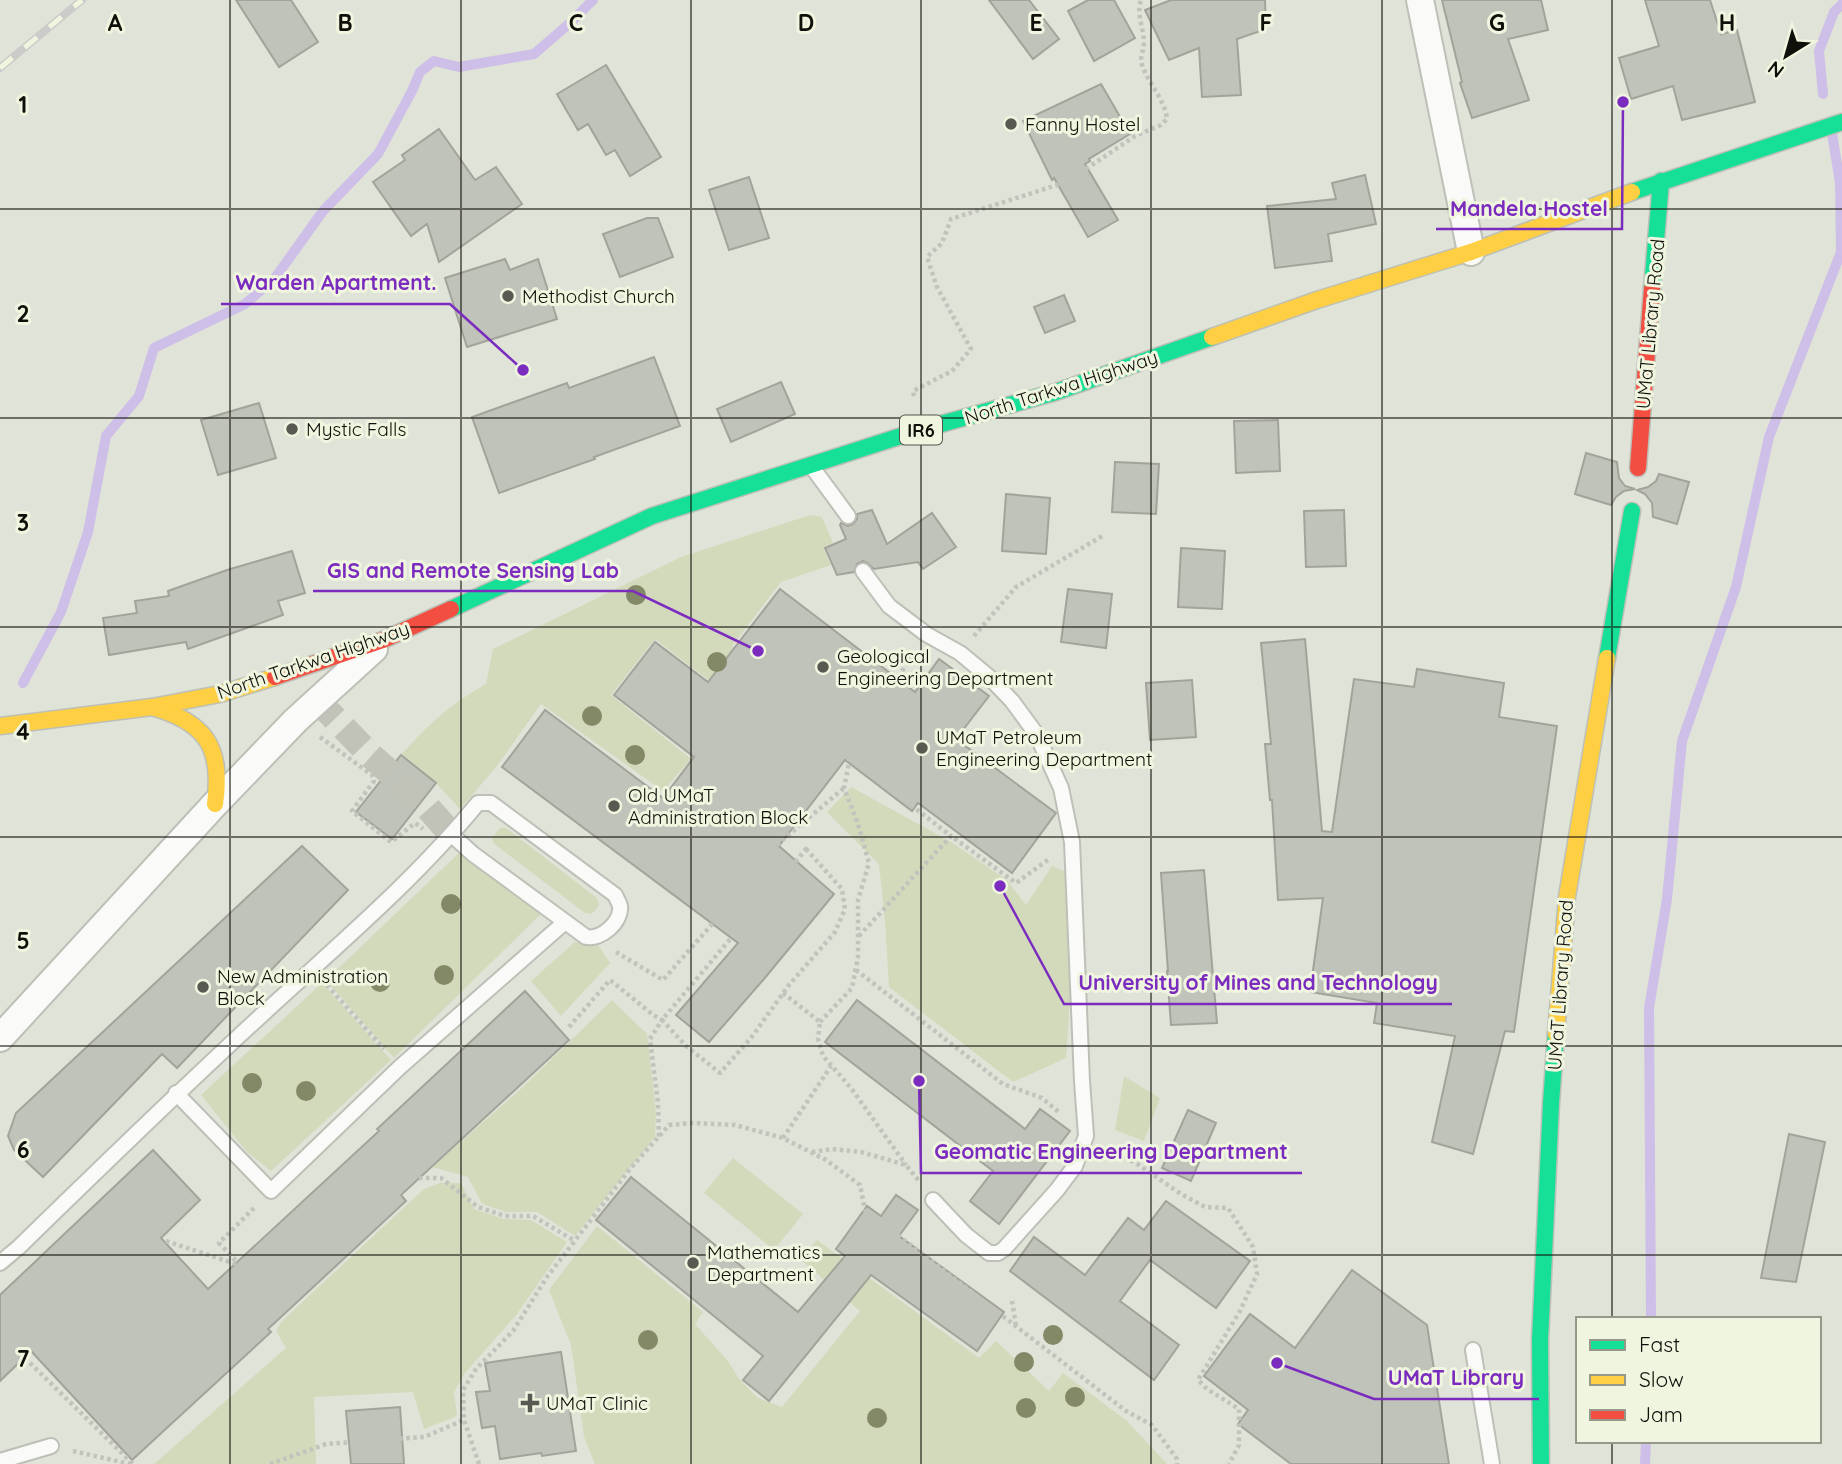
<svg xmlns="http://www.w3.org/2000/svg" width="1842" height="1464" font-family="Quicksand,sans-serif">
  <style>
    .green { fill: #d3dabc }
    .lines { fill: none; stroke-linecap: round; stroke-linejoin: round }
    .stream { stroke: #cebfe8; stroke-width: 10 }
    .building { fill: #c0c3b9; stroke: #a2a49b; stroke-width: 2 }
    .street-tunnel { stroke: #c1c3b8; stroke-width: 26; stroke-dasharray: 26 13; stroke-linecap: butt }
    .lane-casing { stroke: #bdc0b7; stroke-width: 18 }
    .street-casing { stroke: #bdc0b7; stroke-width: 30 }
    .fast-casing { stroke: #bdc0b7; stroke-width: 19 }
    .slow-casing { stroke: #bdc0b7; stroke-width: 19 }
    .jam-casing { stroke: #bdc0b7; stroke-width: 19 }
    .path { stroke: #c1c3bd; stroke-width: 4.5; stroke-dasharray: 3.5 3.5; stroke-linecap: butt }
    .lane { stroke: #fafbf9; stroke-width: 14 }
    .street { stroke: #fafbf9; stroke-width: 26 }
    .fast { stroke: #16e098; stroke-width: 16 }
    .slow { stroke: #ffcf43; stroke-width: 16 }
    .jam { stroke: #f24e42; stroke-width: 16 }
    .rail-casing { stroke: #cbcbc9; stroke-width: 8 }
    .rail { stroke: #f0f5df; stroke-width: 5; stroke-dasharray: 16; stroke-linecap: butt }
    .tree { fill: #838967 }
    .grid { fill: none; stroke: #0f1009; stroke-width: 2; stroke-opacity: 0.55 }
    .poi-dot { fill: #585a51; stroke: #f0f5df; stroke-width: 2.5 }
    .labels { text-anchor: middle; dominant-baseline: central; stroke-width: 6; stroke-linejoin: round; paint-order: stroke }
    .shield { fill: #f0f5df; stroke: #525549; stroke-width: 2 }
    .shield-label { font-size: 18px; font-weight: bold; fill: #0f1009 }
    .poi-label { font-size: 19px; fill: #0f1009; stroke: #f0f5df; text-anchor: start }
    .street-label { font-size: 19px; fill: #0f1009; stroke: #f0f5df }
    .grid-label { font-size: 23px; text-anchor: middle; font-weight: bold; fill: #0f1009; stroke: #f0f5df; stroke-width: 6; stroke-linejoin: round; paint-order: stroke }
    .leader { fill: none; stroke: #7b2cbf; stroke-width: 2.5 }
    .callout-dot { fill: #7b2cbf; stroke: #f0f5df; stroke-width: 2.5 }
    .callout-label { font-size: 21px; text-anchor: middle; font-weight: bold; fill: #7b2cbf; stroke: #f0f5df; stroke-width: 6; stroke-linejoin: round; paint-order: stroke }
  </style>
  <rect width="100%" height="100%" fill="#e0e3d7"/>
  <!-- green -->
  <g class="green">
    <path d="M810,515L822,517L833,543L823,548L831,565L781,582L732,646L830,722L805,754L655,639L611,695L691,759L663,791L541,704L497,766L460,809L436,783L401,755C428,725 450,704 486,684L493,649L681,557Z"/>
    <path d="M851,787L951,842L1007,880L1026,905L1052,866L1078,877L1066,1058L1013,1082L889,987L885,922L879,864L827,812Z"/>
    <path d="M500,828H506L597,898L599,904L596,910L591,914L585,913L493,843L492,838Z"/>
    <path d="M459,853L492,863L550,905L394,1058L326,980Z"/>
    <path d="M575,942L598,945L610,963L561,1016L531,981Z"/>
    <path d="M322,983L391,1060L271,1171L247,1152L201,1095Z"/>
    <path d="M612,1000L647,1034L656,1112L655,1137L575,1236L537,1212H506L482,1204L468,1177L432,1167L523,1087Z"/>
    <path d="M1124,1076L1160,1098L1144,1141L1115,1130Z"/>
    <path d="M733,1158L803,1214L774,1250L704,1193Z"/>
    <path d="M440,1183H461L474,1209L504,1219L531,1220L567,1242L517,1314L465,1373L454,1392L457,1416L424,1429L413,1392L314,1397L316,1464H154L286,1348L276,1331L282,1321L424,1189Z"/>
    <path d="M597,1226L703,1312L695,1324L727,1360L740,1380L758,1398L782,1407L860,1311L800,1259L817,1240L979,1358L996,1341L1049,1391L1063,1373L1127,1421L1167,1464H595L584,1437L571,1345L549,1290Z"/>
  </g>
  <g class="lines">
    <!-- stream -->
    <g class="stream">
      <path d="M1823,94L1819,51L1834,12L1842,4"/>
      <path d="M23,683L61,612L88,532L106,436L139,396L154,348L245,304L275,278L323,211L378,154L412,91L420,72L434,61L459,67L534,54L570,23L593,0"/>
      <path d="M1651,1319L1649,1008L1667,899L1682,741L1736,587L1769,437L1841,252L1840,183L1832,133"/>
      <path d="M1645,1464L1646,1441"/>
    </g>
  </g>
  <!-- building -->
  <g class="building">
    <path d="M236,0H291L318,42L279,67Z"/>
    <path d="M989,0H1029L1059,39L1033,59Z"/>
    <path d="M1088,0H1114L1135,38L1094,61L1068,11Z"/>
    <path d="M1171,0H1265L1266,29L1237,39L1241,95L1202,97L1199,48L1169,60L1145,10Z"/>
    <path d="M1442,0H1541L1548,30L1508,39L1529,100L1472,118L1460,83L1462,82Z"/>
    <path d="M1645,0H1710L1721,34L1737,30L1755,102L1682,120L1673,86L1631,99L1619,58L1659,46Z"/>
    <path d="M606,65L661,157L630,176L615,150L606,155L588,124L578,130L557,94Z"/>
    <path d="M1101,84L1130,134L1089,159L1090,161L1085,164L1118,220L1088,237L1054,178L1052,180L1023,121Z"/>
    <path d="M439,129L475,180L496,167L522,204L439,262L427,224L411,236L373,182L405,160L402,155Z"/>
    <path d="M1365,175L1376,224L1328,234L1332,261L1275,268L1267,206L1336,199L1332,183Z"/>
    <path d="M749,177L769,238L729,250L709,190Z"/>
    <path d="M647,218H658L673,257L620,277L603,234Z"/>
    <path d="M505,259L510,270L538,259L557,319L467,347L445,278Z"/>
    <path d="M1064,295L1075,321L1045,333L1034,307Z"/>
    <path d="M654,357L680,426L594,457L595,459L499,493L472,417L567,383L569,388Z"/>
    <path d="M781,382L795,414L731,442L717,409Z"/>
    <path d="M259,403L276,458L218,475L201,420Z"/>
    <path d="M1278,420L1280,471L1236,473L1234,421Z"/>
    <path d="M1586,453L1617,462L1619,478L1625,486L1635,489L1624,491L1616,497L1611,505L1575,494Z"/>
    <path d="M1115,462L1159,464L1156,514L1112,512Z"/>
    <path d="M1659,474L1689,482L1677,524L1653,517L1652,503L1645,494L1637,490L1648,487L1656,481Z"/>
    <path d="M1006,494L1050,498L1046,554L1002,551Z"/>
    <path d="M872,510L887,544L932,513L956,547L923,569L918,562L874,569L867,563L863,561L857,564L854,572L837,575L825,548L846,539L840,525L841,523L848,526L853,524L857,519V514Z"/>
    <path d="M1344,510L1346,566L1306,567L1304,511Z"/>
    <path d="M1181,548L1225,551L1222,609L1178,607Z"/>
    <path d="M292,551L305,593L278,601L283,615L188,649L186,642L109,655L103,618L137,613L135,601L169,596L168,591L227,570Z"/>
    <path d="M780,589L915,692L939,659L989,696L956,739L1056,813L1012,873L918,803L912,811L845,760L779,846L834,894L764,979L709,1042L676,1015L738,943L502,767L545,710L663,798L694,757L614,695L655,642L708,682Z"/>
    <path d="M1068,589L1112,594L1106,648L1061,642Z"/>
    <path d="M1305,639L1322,831L1332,832L1354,679L1414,687L1417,669L1504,683L1499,717L1557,726L1514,1032L1505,1031L1473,1154L1432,1142L1455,1036L1374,1023L1377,1003L1310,992L1323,898L1278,900L1272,800H1270L1265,744H1271L1261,643Z"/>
    <path d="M1192,680L1196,737L1150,740L1146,683Z"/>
    <path d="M401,755L436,783L392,839L356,812Z"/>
    <path d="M302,846L348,890L177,1068L162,1054L43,1177L14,1150L8,1136L16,1113Z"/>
    <path d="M1204,870L1217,1023L1171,1025L1167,971H1168L1161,873Z"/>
    <path d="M525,991L569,1040L401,1195L406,1201L268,1329L271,1332L132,1460L31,1351L0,1381V1295L153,1150L200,1200L161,1238L208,1289L379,1131L377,1129Z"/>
    <path d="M857,1000L1025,1129L1040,1109L1070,1131L999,1224L970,1201L993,1171L825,1042Z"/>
    <path d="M1188,1110L1216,1123L1191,1181L1162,1168Z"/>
    <path d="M1789,1134L1825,1142L1796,1282L1761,1278Z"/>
    <path d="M631,1177L798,1312L845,1256L836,1249L867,1206L881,1216L896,1195L918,1210L899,1236L1004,1312L977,1351L871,1275L769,1401L743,1380L763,1356L596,1220Z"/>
    <path d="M1166,1201L1250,1261L1216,1308L1150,1260L1120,1301L1179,1345L1154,1380L1010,1271L1034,1237L1085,1275L1128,1218L1144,1230Z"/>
    <path d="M1352,1270L1427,1325L1449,1464H1291L1238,1424L1248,1410L1204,1376L1250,1314L1295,1348Z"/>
    <path d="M561,1352L576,1451L542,1456L541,1453L500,1459L495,1426L482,1428L476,1392L490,1391L485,1363Z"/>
    <path d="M400,1407L404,1464H351L346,1411Z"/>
  </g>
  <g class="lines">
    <!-- street-tunnel -->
    <path class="street-tunnel" d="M317,700L369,754L422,801L452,835"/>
    <!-- lane casing -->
    <g class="lane-casing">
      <g id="lane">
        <path d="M812,467L848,516"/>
        <path d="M863,571L889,606L926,634L960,653L989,677L1012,701L1037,735L1061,788L1072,842L1082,1081L1086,1136L1075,1166L1057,1190L1004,1249L998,1253H989L966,1235L933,1200"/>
        <path d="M176,1093L271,1191L400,1067L565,922"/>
        <path d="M0,1263L19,1247C100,1168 181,1089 265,1012C338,945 415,880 478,803H491L615,895C617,899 619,902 620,906C622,922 601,940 586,937L473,854L452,835"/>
        <path d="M1473,1350L1492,1464"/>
        <path d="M0,1461L51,1446"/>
      </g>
    </g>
    <!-- street casing -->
    <g class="street-casing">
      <g id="street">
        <path d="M1420,0L1471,252"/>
        <path d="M0,1038L215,804L296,720L374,649"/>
      </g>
    </g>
    <!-- fast casing -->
    <g class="fast-casing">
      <g id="fast">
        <path d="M1632,192L1842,122"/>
        <path d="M1652,288L1661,181"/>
        <path d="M451,609L652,516L923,429L1056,392L1212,337"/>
        <path d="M1607,658L1632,511"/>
        <path d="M1541,1464L1540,1340L1551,1103L1556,1034"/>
      </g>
    </g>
    <!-- slow casing -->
    <g class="slow-casing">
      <g id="slow">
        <path d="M1212,337L1317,300L1471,252L1632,192"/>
        <path d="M152,707C206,722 223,748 215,804"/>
        <path d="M0,726L152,707L220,694L275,677"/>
        <path d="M1556,1034L1567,897L1607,658"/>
      </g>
    </g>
    <!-- jam casing -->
    <g class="jam-casing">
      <g id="jam">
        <path d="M1638,468L1652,288"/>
        <path d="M275,677L383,640L451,609"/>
      </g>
    </g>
    <!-- path -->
    <g class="path">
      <path d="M914,396L913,391L952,371L971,349L937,287L927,257L942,243L951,219L1057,185L1074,177L1135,136L1161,125L1167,119C1165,101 1151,86 1144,70C1138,57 1143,55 1144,43C1144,28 1136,15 1141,0"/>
      <path d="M974,636L1016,587L1104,535"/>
      <path d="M320,737L372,775L374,781L352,811L391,842L415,823L423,829"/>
      <path d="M850,758L951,836"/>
      <path d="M806,849L842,889L845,909L835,932L789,985L751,1038L720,1073L686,1046L662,1020Z"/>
      <path d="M741,888L772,849L844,788"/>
      <path d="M859,936L951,836L1016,883L1049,859"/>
      <path d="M616,952L663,980L721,914"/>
      <path d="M856,970L1003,1084L1042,1098L1060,1113"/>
      <path d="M327,985L384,1049"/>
      <path d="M783,993L820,1022L818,1039L823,1056L851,1088L906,1165"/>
      <path d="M820,1022L852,988L858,957V900L869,863L858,824L844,788L850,758L871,719L913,654"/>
      <path d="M569,1027L610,980L652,1014L662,1020L650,1039L658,1103L659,1137"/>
      <path d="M783,1138L831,1066"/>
      <path d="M1106,1147L1139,1165L1181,1194L1205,1207L1228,1208L1253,1247L1257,1274L1240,1311L1198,1380L1207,1389L1239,1409V1445L1229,1464"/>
      <path d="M812,1152L832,1149L861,1152L906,1165L919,1181"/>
      <path d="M412,1178H441L478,1207L505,1216H533L575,1241"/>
      <path d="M399,1193L420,1169"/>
      <path d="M254,1208L219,1243L280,1307L283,1304"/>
      <path d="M166,1241L239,1265"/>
      <path d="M1012,1301L1016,1326"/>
      <path d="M30,1363L133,1464"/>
      <path d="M73,1451L130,1464"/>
      <path d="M270,1464L326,1444L424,1437L464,1420"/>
      <path d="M479,1464L464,1420L463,1390L476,1369L513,1331L547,1277L630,1169L669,1125L693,1123L735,1125L783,1138L826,1160L860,1185L865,1210L1126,1411L1152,1425L1177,1459V1464"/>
    </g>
    <!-- lane -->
    <use href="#lane" class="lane"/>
    <!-- street -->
    <use href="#street" class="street"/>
    <!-- fast -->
    <use href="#fast" class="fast"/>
    <!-- slow -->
    <use href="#slow" class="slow"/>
    <!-- jam -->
    <use href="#jam" class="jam"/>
    <!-- rail casing -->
    <g class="rail-casing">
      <path id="rail" d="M0,68L82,0"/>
    </g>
    <!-- rail -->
    <use href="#rail" class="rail"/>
  </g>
  <!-- trees -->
  <g class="tree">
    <circle cx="636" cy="595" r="10"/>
    <circle cx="717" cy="662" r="10"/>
    <circle cx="592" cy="716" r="10"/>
    <circle cx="635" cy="755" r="10"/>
    <circle cx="451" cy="904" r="10"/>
    <circle cx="444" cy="975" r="10"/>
    <circle cx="380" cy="982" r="10"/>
    <circle cx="252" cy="1083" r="10"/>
    <circle cx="306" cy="1091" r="10"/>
    <circle cx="1053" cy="1335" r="10"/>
    <circle cx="648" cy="1340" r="10"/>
    <circle cx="1024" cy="1362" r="10"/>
    <circle cx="1075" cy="1397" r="10"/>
    <circle cx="1026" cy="1408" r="10"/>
    <circle cx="877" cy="1418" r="10"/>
  </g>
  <!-- grid -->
  <path class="grid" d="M230,0V1464M461,0V1464M691,0V1464M921,0V1464M1151,0V1464M1382,0V1464M1612,0V1319M0,209H1842M0,418H1842M0,627H1842M0,837H1842M0,1046H1842M0,1255H1842M1612,1441V1464"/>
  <!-- markers -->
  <g class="poi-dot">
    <circle cx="1011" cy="124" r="7"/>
    <circle cx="508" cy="296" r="7"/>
    <circle cx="292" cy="429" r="7"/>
    <circle cx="823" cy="667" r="7"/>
    <circle cx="922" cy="748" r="7"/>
    <circle cx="614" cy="806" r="7"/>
    <circle cx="203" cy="987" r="7"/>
    <circle cx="693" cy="1263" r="7"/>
    <path d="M526.5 1392.5h7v7h7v7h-7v7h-7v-7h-7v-7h7z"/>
  </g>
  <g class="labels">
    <!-- shield labels -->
    <rect class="shield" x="900" y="415.5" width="42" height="29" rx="5"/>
    <g class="shield-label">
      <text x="921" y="430">IR6</text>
    </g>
    <!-- poi labels -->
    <g class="poi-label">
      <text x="1025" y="124">Fanny Hostel</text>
      <text x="522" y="296">Methodist Church</text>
      <text x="306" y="429">Mystic Falls</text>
      <text x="837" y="656">Geological<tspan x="837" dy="22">Engineering Department</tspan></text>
      <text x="936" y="737">UMaT Petroleum<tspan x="936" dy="22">Engineering Department</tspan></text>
      <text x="628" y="795">Old UMaT<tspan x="628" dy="22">Administration Block</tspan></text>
      <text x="217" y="976">New Administration<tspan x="217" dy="22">Block</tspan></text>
      <text x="707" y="1252">Mathematics<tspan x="707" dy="22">Department</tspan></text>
      <text x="546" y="1403">UMaT Clinic</text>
    </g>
    <!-- street labels -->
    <g class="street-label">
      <text transform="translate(1650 324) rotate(-85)">UMaT Library Road</text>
      <text transform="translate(1061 387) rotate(-18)">North Tarkwa Highway</text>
      <text transform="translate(313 660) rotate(-19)">North Tarkwa Highway</text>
      <text transform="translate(1560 985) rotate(-86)">UMaT Library Road</text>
    </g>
  </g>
  <g class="grid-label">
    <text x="115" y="31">A</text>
    <text x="345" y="31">B</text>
    <text x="576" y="31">C</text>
    <text x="806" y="31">D</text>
    <text x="1036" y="31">E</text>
    <text x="1266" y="31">F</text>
    <text x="1497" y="31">G</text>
    <text x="1727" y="31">H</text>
    <text x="23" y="113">1</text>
    <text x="23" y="322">2</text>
    <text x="23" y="531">3</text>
    <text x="23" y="740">4</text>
    <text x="23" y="949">5</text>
    <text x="23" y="1158">6</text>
    <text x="23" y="1367">7</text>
  </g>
  <!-- callouts -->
  <path class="leader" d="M1623 102L1622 229H1436M523 370L450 304H221M758 651L633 591H313M1000 886L1064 1004H1452M919 1081L921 1173H1302M1277 1363L1374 1399H1539"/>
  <g class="callout-dot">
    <circle cx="1623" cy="102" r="7"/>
    <circle cx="523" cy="370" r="7"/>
    <circle cx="758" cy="651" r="7"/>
    <circle cx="1000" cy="886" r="7"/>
    <circle cx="919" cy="1081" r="7"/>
    <circle cx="1277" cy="1363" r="7"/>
  </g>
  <g class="callout-label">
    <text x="1529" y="216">Mandela Hostel</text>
    <text x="336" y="290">Warden Apartment.</text>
    <text x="473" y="578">GIS and Remote Sensing Lab</text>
    <text x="1258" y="990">University of Mines and Technology</text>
    <text x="1111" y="1159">Geomatic Engineering Department</text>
    <text x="1456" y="1385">UMaT Library</text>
  </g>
  <!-- legend -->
  <rect x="1576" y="1317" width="245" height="126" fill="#f0f5df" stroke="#969989" stroke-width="2"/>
  <rect x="1590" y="1340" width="35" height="10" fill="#16e098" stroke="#969989" stroke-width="2"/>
  <text x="1639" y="1352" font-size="21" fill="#0f1009">Fast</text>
  <rect x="1590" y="1375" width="35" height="10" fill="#ffcf43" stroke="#969989" stroke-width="2"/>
  <text x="1639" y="1387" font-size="21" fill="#0f1009">Slow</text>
  <rect x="1590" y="1410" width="35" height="10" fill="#f24e42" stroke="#969989" stroke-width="2"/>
  <text x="1639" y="1422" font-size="21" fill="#0f1009">Jam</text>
  <!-- north arrow -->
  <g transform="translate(1786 56) rotate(217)" stroke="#f0f5df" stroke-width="5" paint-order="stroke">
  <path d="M0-5L12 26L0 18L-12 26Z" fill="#0f1009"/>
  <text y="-10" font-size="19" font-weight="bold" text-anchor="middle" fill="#0f1009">N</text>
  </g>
</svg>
